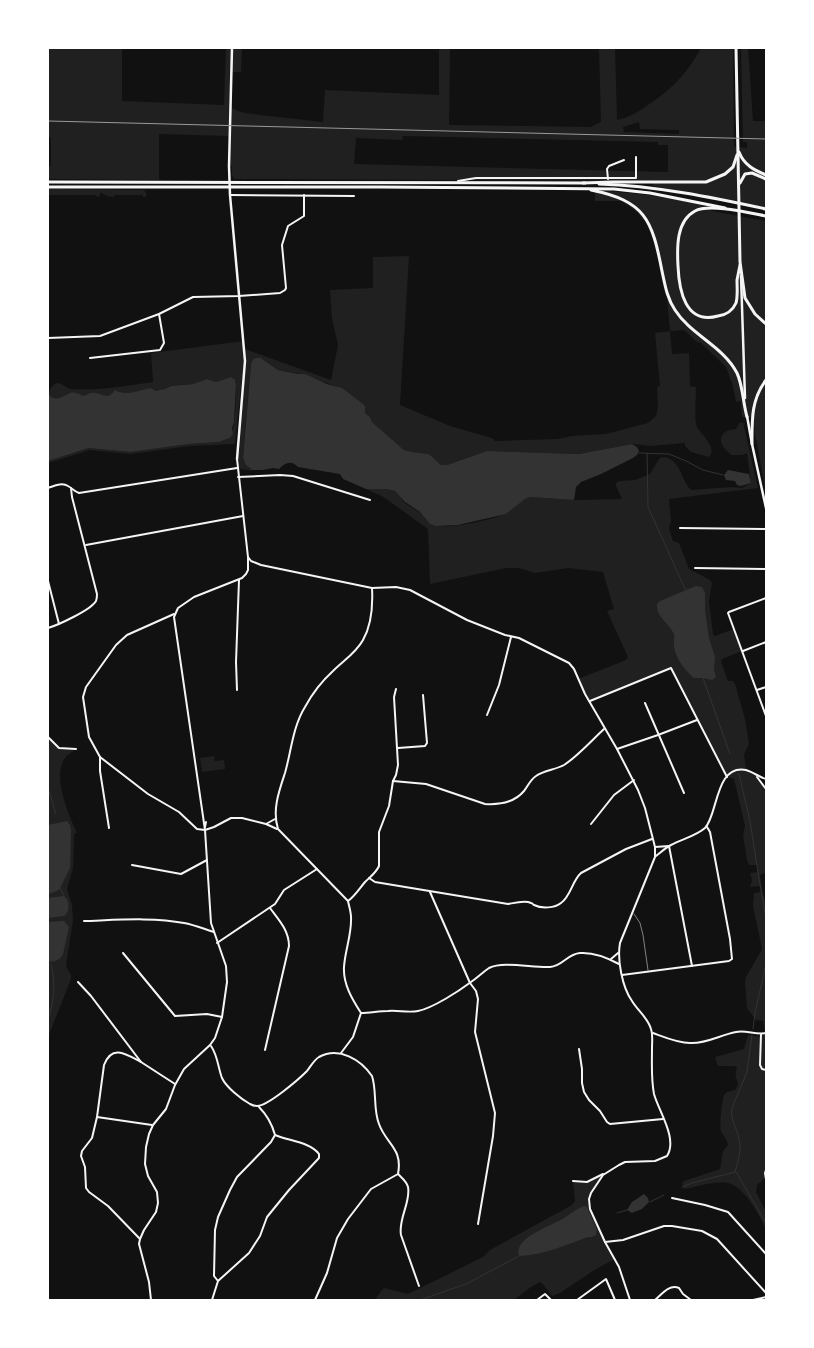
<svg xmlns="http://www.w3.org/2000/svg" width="814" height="1348" font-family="Commissioner,sans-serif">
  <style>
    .green { fill: #202020; fill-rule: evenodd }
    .water { fill: #333 }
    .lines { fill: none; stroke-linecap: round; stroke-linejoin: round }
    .stream { stroke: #333; stroke-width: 1 }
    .service { stroke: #f5f5f5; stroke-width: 0.5 }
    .minor { stroke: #f5f5f5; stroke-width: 2 }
    .tertiary { stroke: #f5f5f5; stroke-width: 2.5 }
    .secondary { stroke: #f5f5f5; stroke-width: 2.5 }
    .primary { stroke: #f5f5f5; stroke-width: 3 }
    .trunk { stroke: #f5f5f5; stroke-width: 3 }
    .rail { stroke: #9a9a9a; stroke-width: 1 }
  </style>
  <rect width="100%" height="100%" fill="#111"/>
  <!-- green -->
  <g class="green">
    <path d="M48,48H122V101L224,105L226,48H242L241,72H231V108L244,113L323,122L325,90L439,95V48H450L449,125L591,127L601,122L599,48H615L617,120C628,118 636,113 645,107C670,91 687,74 701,48H733L734,147L747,148V142H743L741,48H748L753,121H766V208L653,186V181L234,179L232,175V166H229L230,136L159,134V180L48,179V167L51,166V138L48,136ZM639,122L640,129L679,130V134L624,132L623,127ZM403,136L658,142V145H668V172L354,164L356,138L402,140Z"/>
    <path d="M48,189L144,190L147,195L145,197H143V195H114V197C106,197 104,193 100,193V196L97,197L96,195H48Z"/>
    <path d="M595,190L639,194L669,198L699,204L712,211L766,221V493L755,434L754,423L752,417H742L741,401L736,402L733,386L726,367L701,343L697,342L684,330L670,331L672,354L689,353L690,386L696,387C696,395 694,421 697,427C701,435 718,447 709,457L691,452L685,446V443L651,446L632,444L579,454L487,451L447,465H441L429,454L412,452L404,450L372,422L370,417L365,413V406L335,386L301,374L278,370L261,358H256L253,359L251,364L243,457L246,465L252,470V471L237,468L244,377H242L235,444L190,446L130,454L90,450L48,463V461L90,448L130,452L189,444L219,442L230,438C236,425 236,399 236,384V382L229,378L216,382L207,379L193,384L171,386L165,389L155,391L143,390L136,393L112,394L107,396L93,393L83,396L80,394L72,392L60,398H52C46,393 51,386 57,383C63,383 65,388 71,389C96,391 127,386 153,382L151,353L244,341L245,349L331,380L338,345L332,319L330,290L373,288V257L409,256L400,405L450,426L492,438L495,441L558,439L572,436L606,434L648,423L656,416L658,406L657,387L660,386L655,333L670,331L667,299L664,290L655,246L647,224L636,211L621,201H595Z"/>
    <path d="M743,422L758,488L669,499L671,521L669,528L673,541L679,543L689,569L710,580L712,583L709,601L713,634L715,636L734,629L742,651L722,659L721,662L728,681H733L735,684L745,719L749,744L744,754L746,770L756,775L766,789L765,802L766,805V873L761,874L760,876L763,894L766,903V1179L765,1178L757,1185L756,1192L766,1212V1229C759,1215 744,1185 727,1183C714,1181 697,1187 684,1189L682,1183L684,1181L720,1169L723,1151L728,1145C727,1139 723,1136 721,1131C719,1127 722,1100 724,1095C726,1092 731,1091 735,1090C739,1084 738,1084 736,1078C735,1075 736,1071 737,1068L735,1066H718L715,1057L744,1049L748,1035L761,1037V1034L765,1033L763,1021L756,1020L747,1008L745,982L746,977L762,949L753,906L754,893L761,892L760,886L750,887L752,880L750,873L758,872L757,865H749L747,860L743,835L745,826L734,779L732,778L727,777L671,668L590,701L578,679L626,660L628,657L607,611L614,609L603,572L568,568L535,573L519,568H506L430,584L428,529L382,496L366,489C375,489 389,486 396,492C400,494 401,498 403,501C407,506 414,508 419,512C424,515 427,523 433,525C447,530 491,520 505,514C514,510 520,500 530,497L574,500L622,499L616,486V483L619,481L635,480L650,474L659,459L662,457C681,458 680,479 691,490L732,487L742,488L751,483L747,453L742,455H732C718,446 715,431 736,429L739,423Z"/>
    <path d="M48,737L59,748L76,749C70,753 64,757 62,764C55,782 69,816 77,833L74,834L73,868L67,889L72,905L73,920L66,966L71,975V979L48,1037Z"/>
    <path d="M214,756L215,761L224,760L225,769L202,772L200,758Z"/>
    <path d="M606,1173C598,1181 589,1193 589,1205L605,1242L615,1259L596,1269L560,1293L552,1296L542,1283L540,1282L531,1287L514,1300H375L381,1291L384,1288L408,1294L483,1257L490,1250L572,1205L575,1201L573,1181L587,1182Z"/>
  </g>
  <!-- water -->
  <g class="water">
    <path d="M256,358H261L278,370L298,374H305L327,384L342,388L363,404L365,406V413L370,417L372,422L404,450L412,452L429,454L441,465H447L487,451L579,454L632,444L637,447L639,451L637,455L633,458L601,474L581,482L576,487L574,500L530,497L525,499L506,514L458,525L436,526L430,524L420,512L405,502L395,491L387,489H366L343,479L340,474L298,467C292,460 285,462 279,469L273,468L263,470H252L246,465L243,458L251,364L253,359Z"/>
    <path d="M231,377L235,380L236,384L234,422L232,428L233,434L230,438L219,442L189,444L145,450L130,452L89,448L48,461V395L49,394L51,397C58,401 65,395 72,392L80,394L83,396C86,395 88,394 91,393C101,391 107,402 115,390C126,397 139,390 151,388L155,391L165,389L171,386L193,384L207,379L216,382Z"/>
    <path d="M728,470L749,474L751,483L741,486L737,485L735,481L726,480L724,475Z"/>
    <path d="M696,586L702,587L705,593V610L709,638L715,657L714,670L716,677L712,680L703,678H694C686,672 674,656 674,645C673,641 675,638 674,634C669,623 656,617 657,604L660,601Z"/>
    <path d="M67,821L70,825L71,831L70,868L59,890L49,894L48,893V825Z"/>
    <path d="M64,896C70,900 70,912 64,916L48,918V898Z"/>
    <path d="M64,921L69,927L63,954C60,960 54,963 48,961V922Z"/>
    <path d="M644,1194L648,1198L649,1202L642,1209L632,1213L627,1210L632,1202Z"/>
    <path d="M584,1206L587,1207L597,1230L596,1235L592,1237H588C566,1245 543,1255 519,1256C513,1237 552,1226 564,1218C571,1214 576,1209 584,1206Z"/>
  </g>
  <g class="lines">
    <!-- stream -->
    <g class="stream">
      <path d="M639,453L669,454L686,461L703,470L723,475"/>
      <path d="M647,453L648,507L686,591"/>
      <path d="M703,678L730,754"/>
      <path d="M739,774L750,821L759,879L766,918"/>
      <path d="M48,788L56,814"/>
      <path d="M60,888L64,896"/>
      <path d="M48,1019C54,1002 56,984 51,965"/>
      <path d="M753,1029L755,1013L766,964"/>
      <path d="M736,1172L766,1223"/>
      <path d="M682,1187L692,1183L735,1172C738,1161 742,1150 739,1139C737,1128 730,1120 732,1108L747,1072L752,1035"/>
      <path d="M650,1202L664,1195"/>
      <path d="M617,1213L627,1210"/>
      <path d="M420,1300L466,1284L519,1256"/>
    </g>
    <!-- service -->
    <path class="service" d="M634,914L640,923L643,935L648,970"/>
    <!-- minor -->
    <g class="minor">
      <path d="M608,179L607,169L609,166L624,160"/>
      <path d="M458,181L476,178H636V157"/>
      <path d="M230,195L354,196"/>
      <path d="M48,338L100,336L159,314L193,297L239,296L280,293L285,290L286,288L282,245L288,226L304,216V195"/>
      <path d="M90,358L160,350L164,343L159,314"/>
      <path d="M238,477L280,475L293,476L370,500"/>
      <path d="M48,488C54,486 62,482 68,486C73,489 74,491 79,493L237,468"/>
      <path d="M680,528L766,529"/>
      <path d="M86,545L243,516"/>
      <path d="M248,557L251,561L261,565L372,588L396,587L410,590L467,620L505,635L519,638L569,663L574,669L585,694L617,749L638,790L645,808L655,847V857L620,943C617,959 622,987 632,1001C638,1011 648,1018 651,1029C653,1035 652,1042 652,1048C652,1064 651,1079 654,1094C659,1112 678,1139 667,1156L655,1161L625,1162L619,1165L603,1175L591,1193L589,1199L590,1209L605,1242L619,1267L630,1300"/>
      <path d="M695,568L766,569"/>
      <path d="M48,581L59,624"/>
      <path d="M766,598L729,612L728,613L766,716"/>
      <path d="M174,614L127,635L116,645L86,687L83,697L89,737L100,757L148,794L179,812L197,829L205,830L214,827L231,818H242L266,824L277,829"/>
      <path d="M48,628C58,625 91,610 96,601C97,598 97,597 97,594L72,497L71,488"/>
      <path d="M743,651L766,642"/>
      <path d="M237,690L236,662L239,580"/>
      <path d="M757,690L766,687"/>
      <path d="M590,701L671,668L727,777"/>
      <path d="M645,703L684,793"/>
      <path d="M487,715L499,685L511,637"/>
      <path d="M48,737L59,748L76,749"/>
      <path d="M398,748L425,746L427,743L423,695"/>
      <path d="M617,749L658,735L697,720"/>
      <path d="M100,757V771L109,828"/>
      <path d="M757,777L766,789"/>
      <path d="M393,781L426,784L485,804C500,805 514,803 524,791C528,786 530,780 536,776C544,770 555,770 564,765C578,756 592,740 604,729"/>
      <path d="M266,824L275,819"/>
      <path d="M591,824L614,795L634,780"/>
      <path d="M205,827L206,822"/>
      <path d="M655,847L669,846L692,966"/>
      <path d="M656,856C660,853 665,848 671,845C682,839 696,836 705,828C718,815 715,764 746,770C753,772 759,777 766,779"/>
      <path d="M132,865L181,874L207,860"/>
      <path d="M369,878L375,882L508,904C514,903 525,900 531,903C533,903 533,905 534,905C542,909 555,908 561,903C571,896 572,881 581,873L626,849L652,839"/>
      <path d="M430,892L470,983L476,991L478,999L475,1032L495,1113L493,1136L478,1224"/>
      <path d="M348,901C355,896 359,889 365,882C370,877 376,873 379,866V832L389,806L393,781L396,775L398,765L394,697L396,689"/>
      <path d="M84,921C116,920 154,917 184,923C195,925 204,929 214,932"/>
      <path d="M217,943L275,904L284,890L317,869"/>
      <path d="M123,953L175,1016L207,1014L222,1017"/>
      <path d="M611,959L618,953"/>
      <path d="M622,975L729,961L732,959L730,939L710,832L707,827"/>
      <path d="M78,982L91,996L141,1062L175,1084"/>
      <path d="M361,1013C352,999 343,984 344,967C345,950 352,934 351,917C351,912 349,906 348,901L278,829C272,810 279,791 285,773C291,752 293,726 305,707C312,694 322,681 333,671C343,661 356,653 363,640C372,624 373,606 372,588"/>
      <path d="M361,1013C370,1013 379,1011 388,1011C398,1010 408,1013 418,1011C433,1008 459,991 471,982C477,978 483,972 489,968C503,961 533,968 550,967C563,966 567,954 580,953C593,952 608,958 619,964"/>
      <path d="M653,1033C664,1037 678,1043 690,1043C706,1044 720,1035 736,1032C746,1030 756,1035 766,1033"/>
      <path d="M761,1034L760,1065L762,1069L766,1070"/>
      <path d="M211,1046C218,1056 218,1068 222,1078C226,1087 241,1099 250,1104C252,1105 255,1106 257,1106C268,1106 299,1079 307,1071C311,1066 314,1060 319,1057C339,1046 361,1060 372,1076C377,1091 373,1109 379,1124C386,1144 403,1148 398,1174L371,1189L348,1219L337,1238L327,1273L315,1300"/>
      <path d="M579,1049L582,1069V1083L584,1092L589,1100L600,1111L607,1122L610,1124L663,1119"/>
      <path d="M265,1050L289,946C289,930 278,919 270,908"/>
      <path d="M341,1053L353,1037L361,1013"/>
      <path d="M97,1117L152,1125"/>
      <path d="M766,1170L765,1173L766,1179"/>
      <path d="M398,1174C402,1178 407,1182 408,1187C411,1202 398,1219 401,1235L419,1286"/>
      <path d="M573,1181L587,1182L603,1174"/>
      <path d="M672,1198L705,1205L728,1212L766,1254"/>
      <path d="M140,1239L108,1206L89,1192L86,1188L85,1167L81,1156L82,1151L92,1138L97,1117L104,1065C112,1044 126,1054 141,1062"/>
      <path d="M605,1242L623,1240L664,1226H672L702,1231L717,1239L766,1293"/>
      <path d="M218,1281L214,1276L215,1230L218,1217L230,1190L237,1177L271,1142L275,1135C272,1124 267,1115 259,1107"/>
      <path d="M151,1300L149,1282L139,1244L140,1239L144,1230L156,1212L158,1203L157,1192L148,1176L145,1164L146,1147L149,1134L153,1125L166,1109L175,1085L184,1069L210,1045L215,1038L222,1017L227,982L226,966L211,923L205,830L174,617L178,608L194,597L242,578L246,574L248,570V557L237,459"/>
      <path d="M212,1300L218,1281L249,1253L260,1236L267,1217L289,1190L319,1158V1154C310,1142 289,1141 275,1135"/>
      <path d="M537,1300L545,1294L551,1300"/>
      <path d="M577,1300L606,1279L615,1300"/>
      <path d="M655,1300C662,1294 669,1284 679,1288L683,1294L691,1300"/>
      <path d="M753,1300L766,1297"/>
    </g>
    <!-- tertiary -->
    <path class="tertiary" d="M232,48L229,166L230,195L245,361L237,459"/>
    <!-- secondary -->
    <g class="secondary">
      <path d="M741,276L745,398"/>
      <path d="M747,416L752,444L766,508"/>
    </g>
    <!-- primary -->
    <g class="primary">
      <path d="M48,182L585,183"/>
      <path d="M599,184C656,186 711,197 766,209"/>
      <path d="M48,187H380L614,189L650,193L725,208"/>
      <path d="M591,190C645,201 652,219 662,271C665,285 667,298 675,310C691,335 723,346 737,373C743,386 743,403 747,417"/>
    </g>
    <!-- trunk -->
    <g class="trunk">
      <path d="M736,48L740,262L745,298L755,314L766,324"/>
      <path d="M739,152C744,165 754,170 766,175"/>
      <path d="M583,183L613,182H706L725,174L733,167L737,155"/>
      <path d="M740,183L745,174L752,173L766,179"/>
      <path d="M740,265C739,270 738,275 737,280C737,287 738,296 736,303C733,310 726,315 718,316C685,325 679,290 678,266C677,248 676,221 695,211C709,203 750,213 766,216"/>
      <path d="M752,444C752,420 751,400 766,380"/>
    </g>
    <!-- rail -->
    <path class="rail" d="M48,121L766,139"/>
  </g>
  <!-- border -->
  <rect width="814" height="1348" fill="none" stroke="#ffffff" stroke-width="98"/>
</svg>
